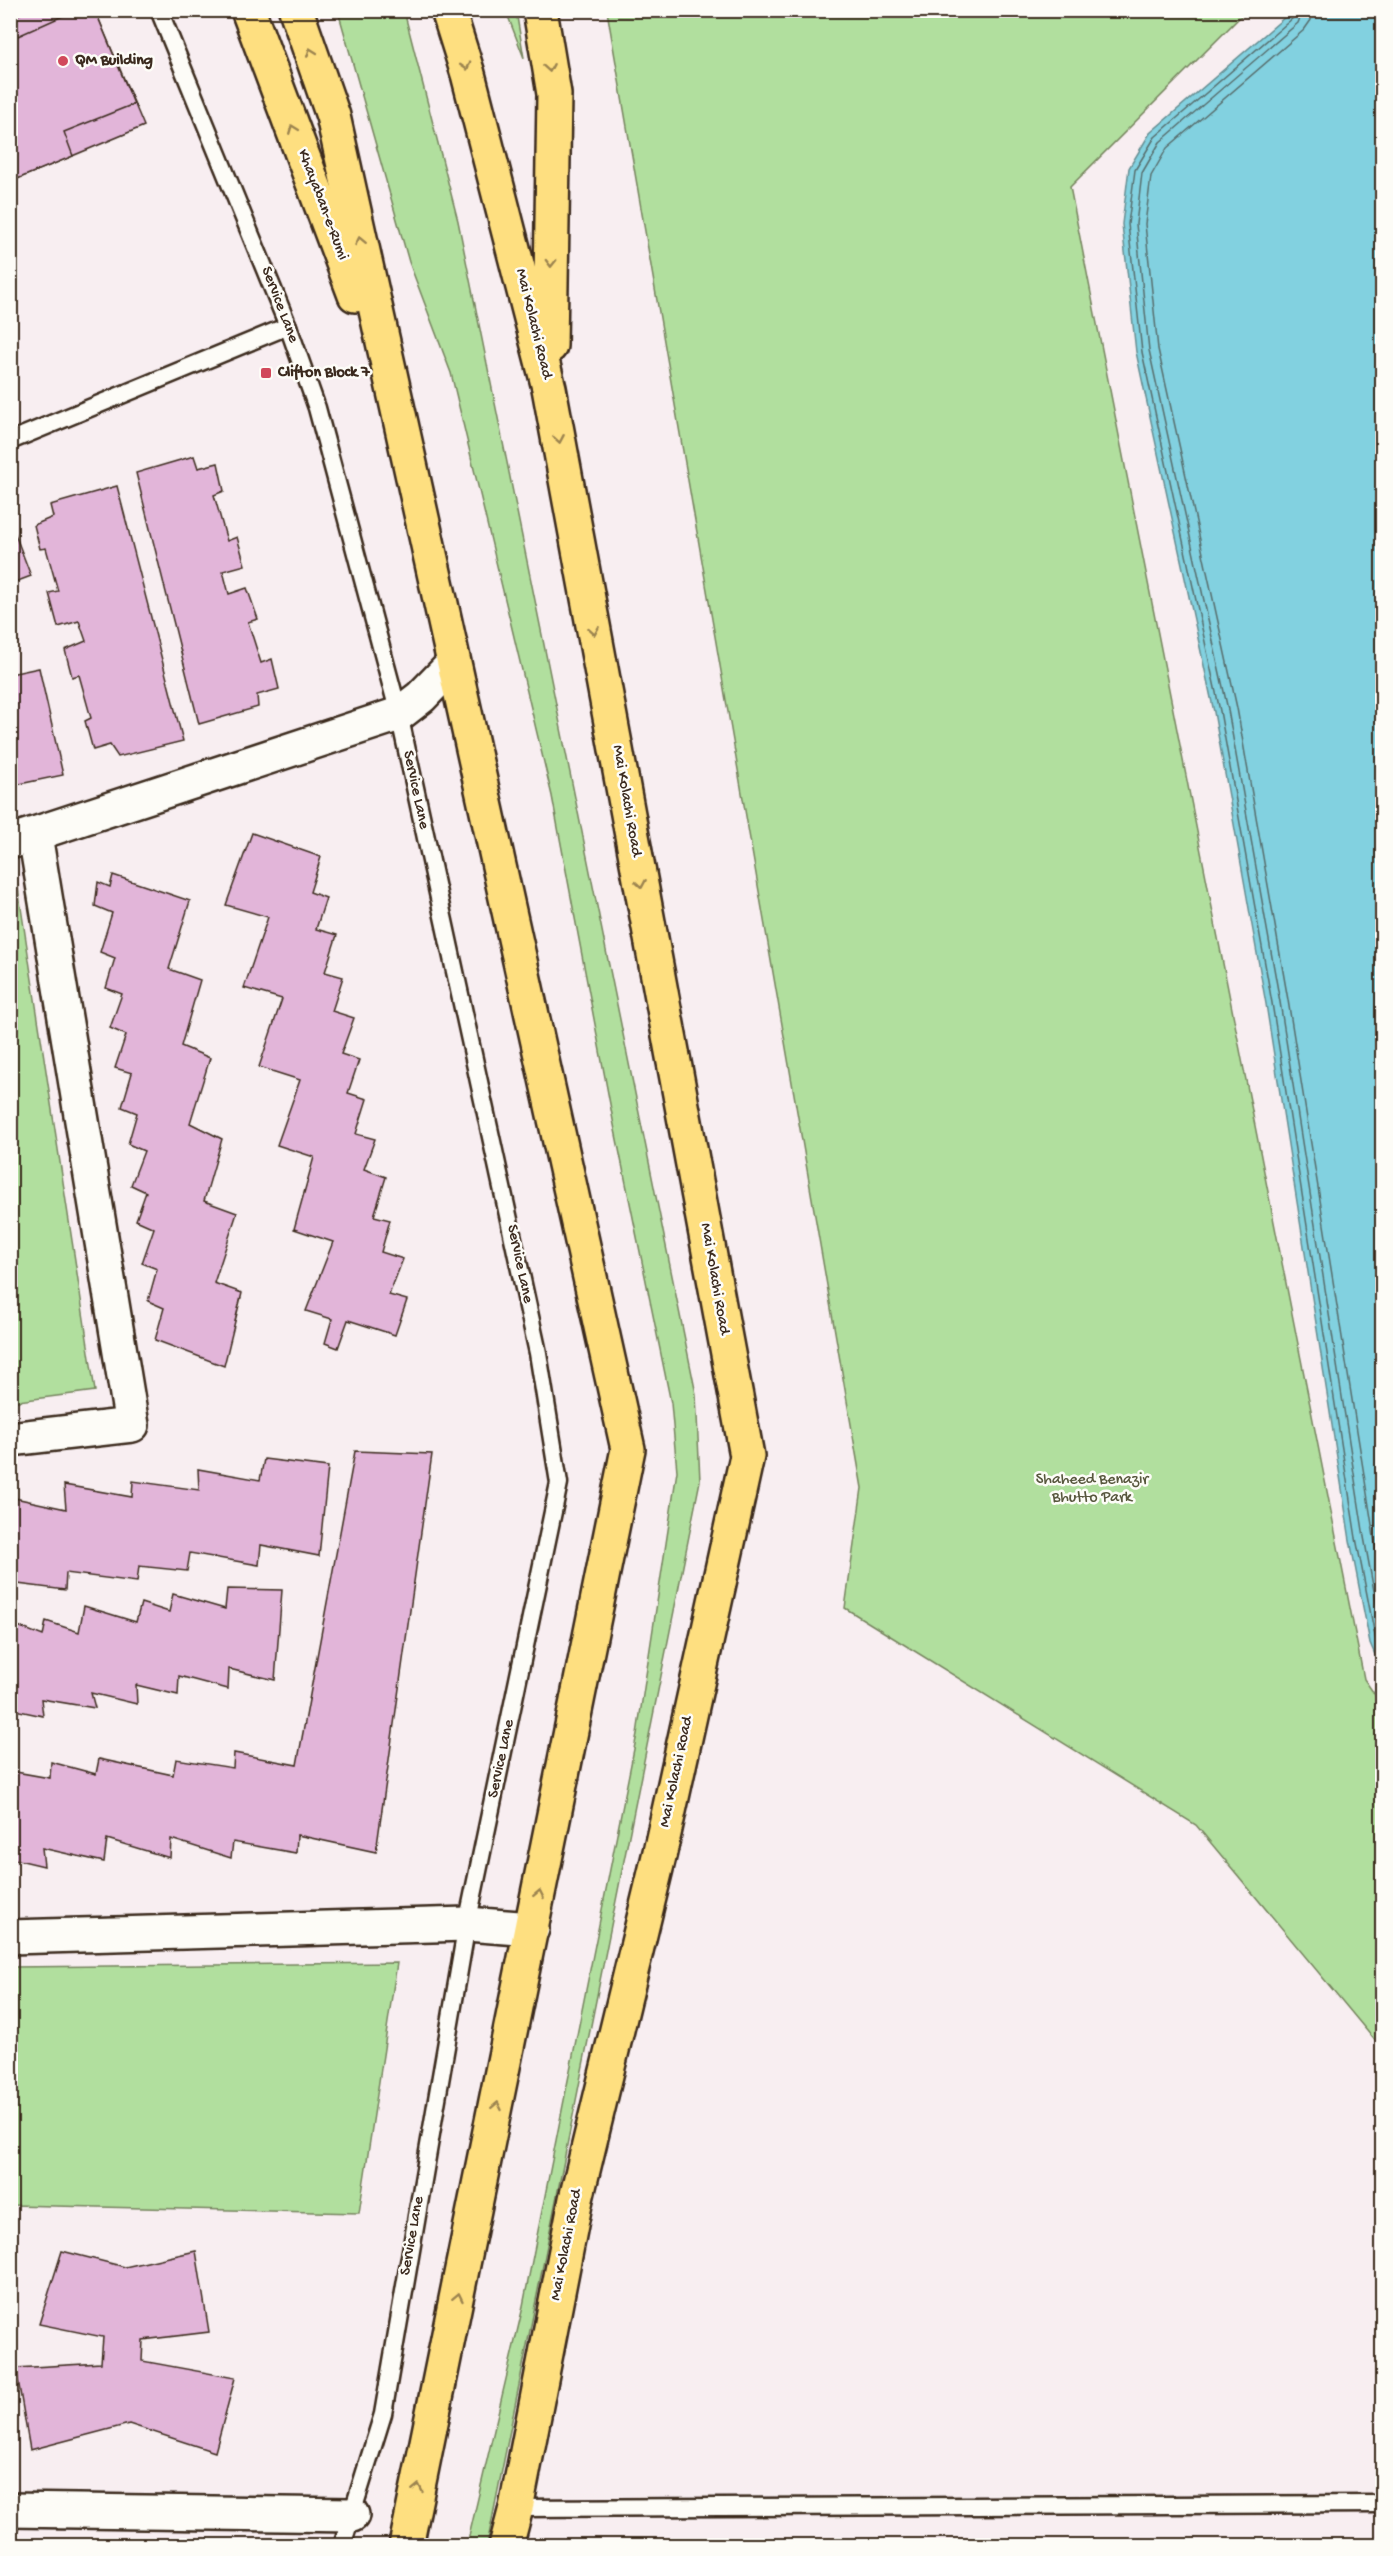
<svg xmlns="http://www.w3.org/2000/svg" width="1393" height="2556" font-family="'Gochi Hand',sans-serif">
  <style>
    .green { fill: #b1df9e; stroke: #76845e; stroke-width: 1.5 }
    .water { fill: #82d1e0; stroke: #668e92; stroke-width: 1.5 }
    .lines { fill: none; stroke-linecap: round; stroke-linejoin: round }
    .shore { stroke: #576d6c; stroke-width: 1.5 }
    .building { fill: #e2b5d9; stroke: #3b2a1e; stroke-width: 1.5 }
    .service-casing { stroke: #3b2a1e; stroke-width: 21 }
    .minor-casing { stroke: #3b2a1e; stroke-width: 38 }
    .primary-casing { stroke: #3b2a1e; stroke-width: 38 }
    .service { stroke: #fdfcf7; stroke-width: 16 }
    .minor { stroke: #fdfcf7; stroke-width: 33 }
    .primary { stroke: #fedf80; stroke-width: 33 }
    .oneway { stroke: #9c844f }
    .poi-dot { fill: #d1495b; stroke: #fdfcf7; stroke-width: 2 }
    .labels { text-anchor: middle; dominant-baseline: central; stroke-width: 5; stroke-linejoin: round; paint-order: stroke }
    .poi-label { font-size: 16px; font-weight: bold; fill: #3b2a1e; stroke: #fdfcf7; text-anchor: start }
    .street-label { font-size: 16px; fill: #3b2a1e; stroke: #fdfcf7 }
    .park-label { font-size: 16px; fill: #58573e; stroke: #fdfcf7 }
  </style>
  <rect width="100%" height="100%" fill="#f8eef1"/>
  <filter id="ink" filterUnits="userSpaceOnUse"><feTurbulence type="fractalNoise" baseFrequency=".0167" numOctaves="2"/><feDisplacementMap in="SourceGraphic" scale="12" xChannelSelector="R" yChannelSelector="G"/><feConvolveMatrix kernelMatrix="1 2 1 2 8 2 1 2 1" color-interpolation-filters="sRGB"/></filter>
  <g filter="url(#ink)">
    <!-- green -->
    <g class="green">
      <path d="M338,11H404L458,221L696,1394L700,1481L487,2545H467L522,2311L637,1734L677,1471L671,1403L613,1120L552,796L451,373L409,262Z"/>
      <path d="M506,11H516L524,58Z"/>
      <path d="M607,11H1246L1070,187L1364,1679L1382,1705V2049L1196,1825L845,1608L862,1488Z"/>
      <path d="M14,862L95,1391L11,1402L10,863Z"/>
      <path d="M397,1963L359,2213L11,2205V1967Z"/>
    </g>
    <!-- water -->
    <path class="water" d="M1292,11H1382V1671L1370,1643L1350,1540L1266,1004L1214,712L1136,352L1122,224L1129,168L1150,133Z"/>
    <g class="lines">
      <!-- shore -->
      <g class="shore">
        <path d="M1295,10L1293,18L1155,137L1135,170L1128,224L1142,352L1220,711L1272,1003L1356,1538L1376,1641L1382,1656"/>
        <path d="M1303,10L1298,23L1160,142L1142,173L1136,224L1149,350L1228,710L1280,1002L1364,1537L1382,1634"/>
        <path d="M1312,10L1311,20L1304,30L1167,148L1151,176L1145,224L1158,349L1237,708L1288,1000L1382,1587"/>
      </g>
    </g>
    <!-- building -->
    <g class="building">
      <path d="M29,10H95L144,126L10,182V18Z"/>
      <path d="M76,10H95L134,104L64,132L73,156L10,182V19L18,36Z"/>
      <path d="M194,456L198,468L218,463L224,491L214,495L227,541L237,537L245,565L223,571L229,594L247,588L258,619L248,622L261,663L272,659L279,689L257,695L258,707L199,724L136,473Z"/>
      <path d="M117,486L183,741L118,757L110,745L93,750L85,721L91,718L79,675L72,677L65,650L86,641L79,621L58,627L49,593L58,591L46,548L40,549L34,525L53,517L50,505Z"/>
      <path d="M10,521L31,576L10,584Z"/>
      <path d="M39,668L63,775L10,786V674Z"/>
      <path d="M252,833L321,857L310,892L326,898L316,929L337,935L325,972L343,977L332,1011L354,1018L341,1054L359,1060L348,1093L367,1099L356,1134L375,1139L364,1169L386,1177L374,1216L390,1220L381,1252L403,1259L389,1295L407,1300L395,1335L348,1320L338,1348L325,1343L332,1319L306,1311L333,1242L294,1229L314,1157L277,1145L300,1080L259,1067L282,999L244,988L268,917L226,905Z"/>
      <path d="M113,875L190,901L169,969L200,980L181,1046L210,1058L190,1123L222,1139L204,1201L237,1213L214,1283L242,1293L224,1366L155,1340L164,1308L148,1301L157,1269L142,1263L154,1228L136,1220L146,1192L131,1185L144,1151L128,1144L137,1113L122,1107L132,1073L115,1068L126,1035L110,1028L122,994L106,988L115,958L100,952L112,913L95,906L98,882L110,887Z"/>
      <path d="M355,1451L432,1454L376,1852L297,1835L296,1853L233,1842L231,1858L171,1839L170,1858L107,1839L104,1862L42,1848L44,1866L10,1858V1771L50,1778L51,1762L96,1774L99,1759L173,1775L176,1759L233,1768L234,1753L297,1765Z"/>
      <path d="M264,1459L328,1467L319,1556L261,1545L259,1565L190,1553L187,1571L139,1566L137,1582L66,1573L65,1590L10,1583V1497L66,1509L64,1485L132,1497L133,1481L199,1490L198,1469L260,1480Z"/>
      <path d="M227,1589L282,1590L275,1680L229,1669L228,1689L179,1676L178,1695L136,1685L137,1704L91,1693L95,1708L41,1699L43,1716L10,1709V1623L43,1636L46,1621L79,1632L84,1606L136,1622L141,1603L169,1612L173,1594L225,1609Z"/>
      <path d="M62,2251L125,2267L196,2251L209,2332L143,2340L142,2361L235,2378L215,2452L129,2424L30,2450L16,2368L101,2363L103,2337L39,2324Z"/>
    </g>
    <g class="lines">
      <!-- service casing -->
      <g class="service-casing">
        <g id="service">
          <path d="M159,10L288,326L317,408L399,714L538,1353L559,1483L467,1924L383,2414L342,2546"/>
          <path d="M10,441L288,326"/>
          <path d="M516,2508L1382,2504"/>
        </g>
      </g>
      <!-- minor casing -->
      <g class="minor-casing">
        <g id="minor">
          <path d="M10,842L399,714L421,697L453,664"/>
          <path d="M10,1439L132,1425L35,835"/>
          <path d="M10,1937L467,1924L532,1929"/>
          <path d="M10,2510L352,2515"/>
        </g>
      </g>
      <!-- primary casing -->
      <g class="primary-casing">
        <g id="primary">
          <path d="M248,10L355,295"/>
          <path d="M296,10L333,116L628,1449L406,2546"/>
          <path d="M448,10L468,74L549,388L747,1456L660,1852L576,2199L516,2508L506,2546"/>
          <path d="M540,10L554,94L550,346"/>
        </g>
      </g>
      <!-- service -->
      <use href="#service" class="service"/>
      <!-- minor -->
      <use href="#minor" class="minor"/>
      <!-- primary -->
      <use href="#primary" class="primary"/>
    </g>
    <!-- one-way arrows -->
    <defs><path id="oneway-chevron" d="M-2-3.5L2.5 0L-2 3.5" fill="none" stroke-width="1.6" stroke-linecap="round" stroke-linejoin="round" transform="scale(1.5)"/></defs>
    <g class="oneway">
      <use href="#oneway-chevron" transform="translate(311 52) rotate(-110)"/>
      <use href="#oneway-chevron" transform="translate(466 66) rotate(73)"/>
      <use href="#oneway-chevron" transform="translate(549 68) rotate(80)"/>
      <use href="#oneway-chevron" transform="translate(293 129) rotate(-111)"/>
      <use href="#oneway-chevron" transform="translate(360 241) rotate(-102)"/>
      <use href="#oneway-chevron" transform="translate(551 263) rotate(91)"/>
      <use href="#oneway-chevron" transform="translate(559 439) rotate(80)"/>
      <use href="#oneway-chevron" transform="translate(594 631) rotate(80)"/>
      <use href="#oneway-chevron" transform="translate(641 884) rotate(80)"/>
      <use href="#oneway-chevron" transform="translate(539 1894) rotate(-79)"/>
      <use href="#oneway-chevron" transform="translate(497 2106) rotate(-79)"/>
      <use href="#oneway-chevron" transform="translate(458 2297) rotate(-78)"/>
      <use href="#oneway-chevron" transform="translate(418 2488) rotate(-78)"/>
    </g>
  </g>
  <!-- markers -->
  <g class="poi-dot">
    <circle cx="63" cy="61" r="6"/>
    <rect x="260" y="367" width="12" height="12" rx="3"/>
  </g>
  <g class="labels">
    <!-- poi labels -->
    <g class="poi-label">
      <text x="75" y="61">QM Building</text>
      <text x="278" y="373">Clifton Block 7</text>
    </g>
    <!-- street labels -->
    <g class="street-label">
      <text transform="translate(322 205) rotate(69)">Khayaban-e-Rumi</text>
      <text transform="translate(279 305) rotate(69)">Service Lane</text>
      <text transform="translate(533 324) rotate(76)">Mai Kolachi Road</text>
      <text transform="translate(415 790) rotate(78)">Service Lane</text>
      <text transform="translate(626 801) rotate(80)">Mai Kolachi Road</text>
      <text transform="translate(519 1264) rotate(78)">Service Lane</text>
      <text transform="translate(714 1279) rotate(80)">Mai Kolachi Road</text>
      <text transform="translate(502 1759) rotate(-78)">Service Lane</text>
      <text transform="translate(677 1772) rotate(-78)">Mai Kolachi Road</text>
      <text transform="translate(413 2236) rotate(-80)">Service Lane</text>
      <text transform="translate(567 2245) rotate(-79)">Mai Kolachi Road</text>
    </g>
    <!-- park labels -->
    <g class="park-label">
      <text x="1092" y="1480">Shaheed Benazir<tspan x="1092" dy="18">Bhutto Park</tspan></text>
    </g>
  </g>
  <!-- margin -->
  <rect width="1393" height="2556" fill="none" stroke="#fdfcf7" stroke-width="36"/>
  <rect x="18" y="18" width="1357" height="2520" fill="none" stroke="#3b2a1e" stroke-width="2" filter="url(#ink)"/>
</svg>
